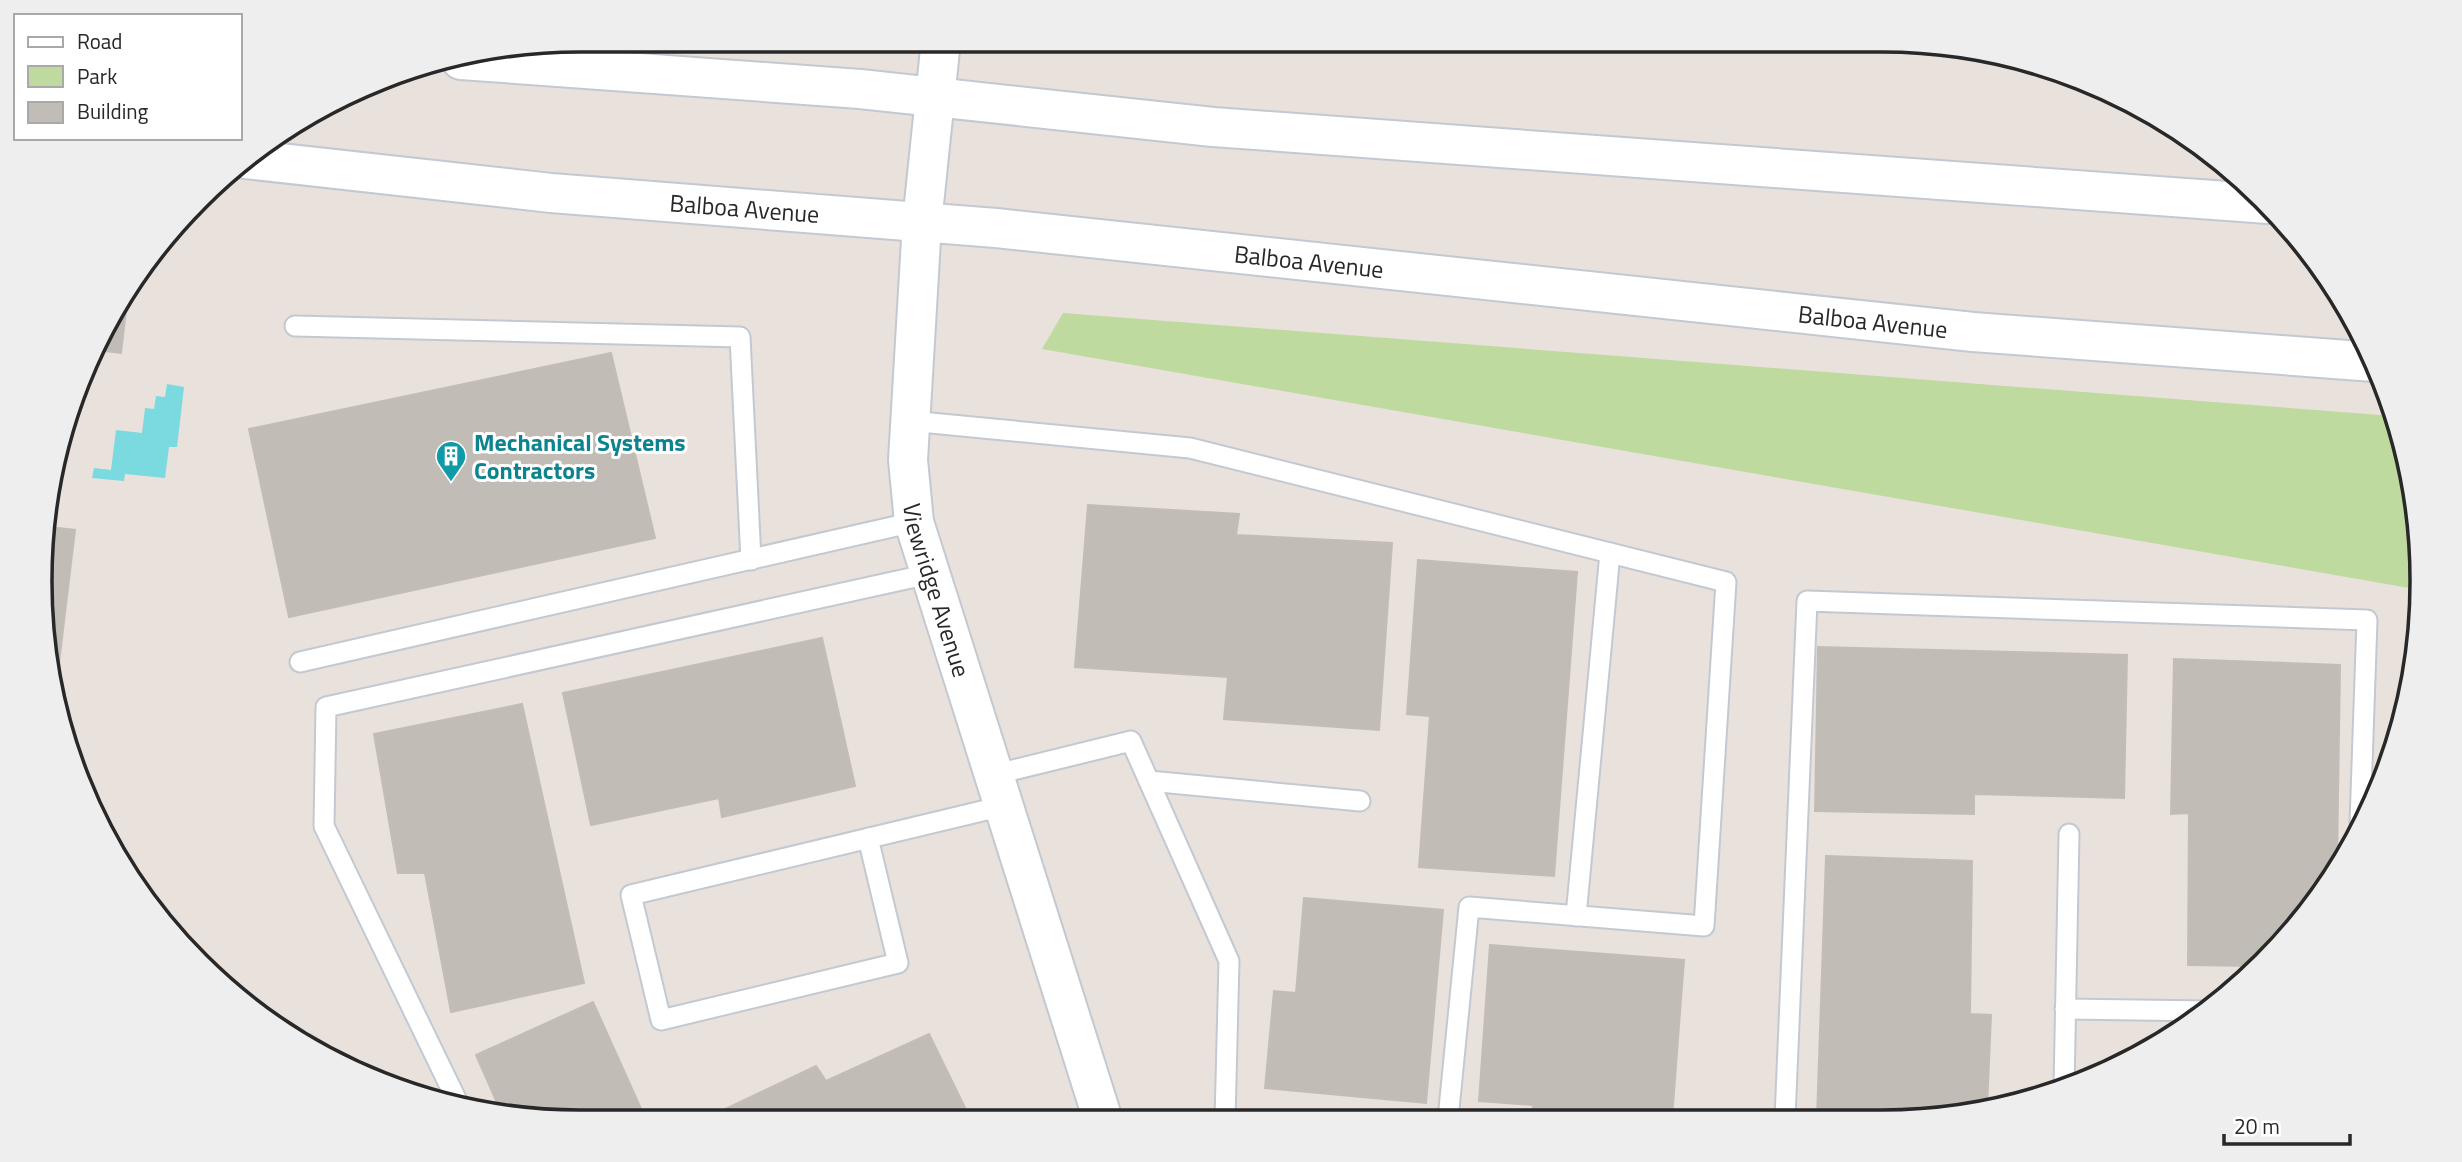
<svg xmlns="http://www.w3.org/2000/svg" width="2462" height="1162" font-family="'Titillium Web',sans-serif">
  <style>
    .green { fill: #bfda9e }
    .water { fill: #7adae0 }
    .building { fill: #c2bcb7; stroke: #c4bcb6; stroke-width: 2 }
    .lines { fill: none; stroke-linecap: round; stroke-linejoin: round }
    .service-casing { stroke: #c3c9d1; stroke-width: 23 }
    .minor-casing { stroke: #c3c9d1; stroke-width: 42 }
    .tertiary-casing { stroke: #c3c9d1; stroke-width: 42 }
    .secondary-casing { stroke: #c3c9d1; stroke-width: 42 }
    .service { stroke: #fff; stroke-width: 19 }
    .minor { stroke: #fff; stroke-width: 38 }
    .tertiary { stroke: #fff; stroke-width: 38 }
    .secondary { stroke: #fff; stroke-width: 38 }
    .labels { text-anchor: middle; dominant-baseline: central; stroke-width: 6; stroke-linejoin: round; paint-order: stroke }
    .street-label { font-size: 24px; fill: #282828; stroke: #fff }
    .culture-label { font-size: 24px; font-weight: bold; fill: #0d838f; stroke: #fff; text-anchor: start }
    .rim { fill: none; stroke: #282828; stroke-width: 3.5 }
  </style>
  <rect width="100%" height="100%" fill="#e9e1dc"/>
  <!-- green -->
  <path class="green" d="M1063,313L2393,416L2411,476L2421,590L1042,349Z"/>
  <!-- water -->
  <path class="water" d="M167,384L184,387L177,447H169L165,478L125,474L124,481L92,478L94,468L111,470L116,430L142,433L145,408L154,409L156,396L165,397Z"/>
  <!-- building -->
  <g class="building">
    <path d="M129,285L121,353L96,350L93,376L81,375Z"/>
    <path d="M611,353L655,538L289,617L249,429Z"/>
    <path d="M50,502L52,503L49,527L75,530L56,688L45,652Z"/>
    <path d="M1088,505L1239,514L1236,535L1392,543L1379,730L1224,719L1228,677L1075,667Z"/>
    <path d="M1418,560L1577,572L1554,876L1419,867L1430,716L1407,714Z"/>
    <path d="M822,638L855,786L722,817L719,798L591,825L563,693Z"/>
    <path d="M1818,647L2127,655L2124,798L1974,794V814L1815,811Z"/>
    <path d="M2174,659L2340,665L2337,864L2310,911L2255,966L2188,965L2189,813L2171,814Z"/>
    <path d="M522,704L584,983L451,1012L425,873H398L374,734Z"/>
    <path d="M1826,856L1972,861L1970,1014L1991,1015L1987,1108L1952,1117L1817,1118Z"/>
    <path d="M1304,898L1443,910L1426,1103L1265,1088L1274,991L1296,993Z"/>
    <path d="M1490,945L1684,960L1672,1118H1532L1533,1105L1479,1101Z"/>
    <path d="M593,1002L647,1122H581L502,1114L476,1055Z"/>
    <path d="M929,1034L971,1120L721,1121L717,1113L816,1066L826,1081Z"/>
  </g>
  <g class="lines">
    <!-- service casing -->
    <g class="service-casing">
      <g id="service">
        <path d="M295,326L740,337L751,560"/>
        <path d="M910,421L1190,448L1726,582L1704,926L1469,907L1448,1119"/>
        <path d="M300,662L914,522"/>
        <path d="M993,775L1131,741L1229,961L1225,1120"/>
        <path d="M1149,781L1360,801"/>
        <path d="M868,838L898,963L661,1020L631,895L1003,806"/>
        <path d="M1576,916L1610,553"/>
        <path d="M2065,1009L2209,1011"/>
        <path d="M2064,1087L2069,834"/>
        <path d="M460,1107L324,826L326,707L929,574"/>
        <path d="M1785,1118L1807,601L2367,620L2360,823"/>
      </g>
    </g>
    <!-- minor casing -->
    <g class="minor-casing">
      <g id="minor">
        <path id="s1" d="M922,223L908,460L914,522L1103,1120"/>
      </g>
    </g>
    <!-- tertiary casing -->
    <g class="tertiary-casing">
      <path id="tertiary" d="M922,223L941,40"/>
    </g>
    <!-- secondary casing -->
    <g class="secondary-casing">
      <g id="secondary">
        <path d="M461,60L860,89L1213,127L2268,204"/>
        <path id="s2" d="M245,159L551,193L996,228L1973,332L2374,362"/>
      </g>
    </g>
    <!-- service -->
    <use href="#service" class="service"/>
    <!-- minor -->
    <use href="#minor" class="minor"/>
    <!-- tertiary -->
    <use href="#tertiary" class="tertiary"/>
    <!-- secondary -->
    <use href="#secondary" class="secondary"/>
  </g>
  <!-- icons -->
  <defs>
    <g id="building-pin" transform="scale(1.575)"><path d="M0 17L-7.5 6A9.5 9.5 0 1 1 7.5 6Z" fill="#0f9aa8" stroke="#fff"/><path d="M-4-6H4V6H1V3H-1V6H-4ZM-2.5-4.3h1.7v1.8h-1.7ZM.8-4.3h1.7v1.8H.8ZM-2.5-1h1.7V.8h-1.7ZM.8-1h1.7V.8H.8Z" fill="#fff"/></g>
  </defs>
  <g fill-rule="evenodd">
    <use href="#building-pin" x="451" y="456"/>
  </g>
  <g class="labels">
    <!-- street labels -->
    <g class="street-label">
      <text stroke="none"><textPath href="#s2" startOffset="502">Balboa Avenue</textPath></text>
      <text stroke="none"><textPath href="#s2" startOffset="1069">Balboa Avenue</textPath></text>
      <text stroke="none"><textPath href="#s2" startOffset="1636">Balboa Avenue</textPath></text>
      <text stroke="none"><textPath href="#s1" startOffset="371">Viewridge Avenue</textPath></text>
    </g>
    <!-- culture labels -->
    <g class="culture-label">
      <text x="474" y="442">Mechanical Systems<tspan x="474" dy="28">Contractors</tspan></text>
    </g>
  </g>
  <!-- crop -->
  <path d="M0 0H2462V1162H0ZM580 52H1882A528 528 0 0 1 2410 580V582A528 528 0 0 1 1882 1110H580A528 528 0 0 1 52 582V580A528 528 0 0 1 580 52Z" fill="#eee" fill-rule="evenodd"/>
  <path class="rim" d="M580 52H1882A528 528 0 0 1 2410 580V582A528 528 0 0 1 1882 1110H580A528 528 0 0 1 52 582V580A528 528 0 0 1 580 52Z"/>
  <!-- legend -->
  <rect x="14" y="14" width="228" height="126" fill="#ffffff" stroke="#a9a9a9" stroke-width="2"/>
  <rect x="28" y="37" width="35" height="10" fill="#ffffff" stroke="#a9a9a9" stroke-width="2"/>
  <text x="77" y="49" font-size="21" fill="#282828">Road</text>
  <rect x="28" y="66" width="35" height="21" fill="#bfda9e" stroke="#a9a9a9" stroke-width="2"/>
  <text x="77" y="84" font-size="21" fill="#282828">Park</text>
  <rect x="28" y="102" width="35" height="21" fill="#c2bcb7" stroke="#a9a9a9" stroke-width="2"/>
  <text x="77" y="119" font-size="21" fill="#282828">Building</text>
  <!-- scale -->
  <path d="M2224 1134v10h126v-10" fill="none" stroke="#282828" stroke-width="3.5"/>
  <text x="2234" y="1134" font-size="21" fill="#282828" stroke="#ffffff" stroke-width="5" paint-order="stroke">20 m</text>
</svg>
